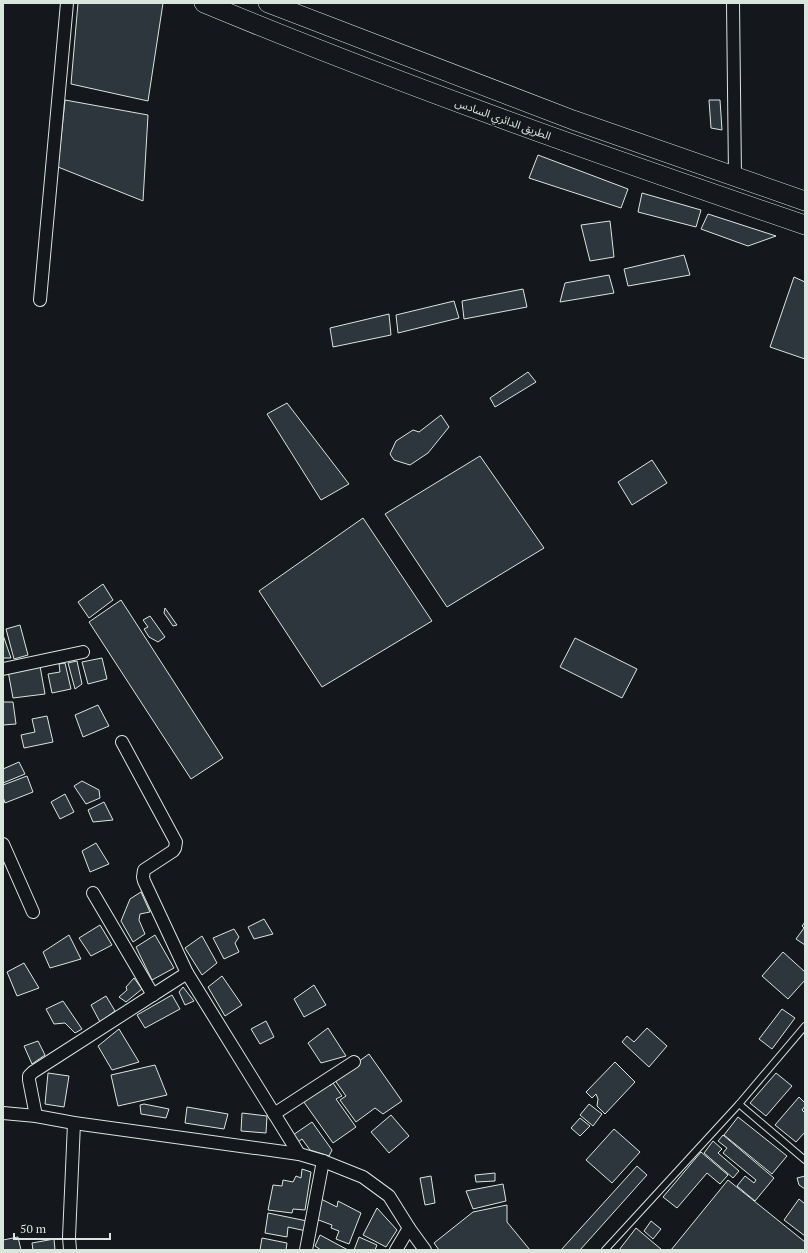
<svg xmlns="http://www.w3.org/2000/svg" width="808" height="1253" font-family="'PT Serif','Noto Sans Arabic',serif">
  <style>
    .building { fill: #2c363c; stroke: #d8e6dc }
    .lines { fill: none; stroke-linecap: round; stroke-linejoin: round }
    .service-casing { stroke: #d8e6dc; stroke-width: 8 }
    .minor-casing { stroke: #d8e6dc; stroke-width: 14 }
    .trunk-casing { stroke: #d8e6dc; stroke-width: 20 }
    .service { stroke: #14181c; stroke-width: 6 }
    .minor { stroke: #14181c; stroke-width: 12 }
    .trunk { stroke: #14181c; stroke-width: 19 }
    .labels { text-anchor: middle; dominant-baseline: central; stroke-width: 3; stroke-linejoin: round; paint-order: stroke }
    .street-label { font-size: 11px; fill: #d8e6dc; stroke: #14181c }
  </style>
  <rect width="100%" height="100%" fill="#14181c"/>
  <!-- building -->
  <g class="building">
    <path d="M78,3H163L148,101L71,84Z"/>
    <path d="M65,100L148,115L143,201L58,167Z"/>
    <path d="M709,100H720L722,130L711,128Z"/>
    <path d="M538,155L628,189L621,208L529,178Z"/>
    <path d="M642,193L701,210L696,227L638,212Z"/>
    <path d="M708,214L776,236L748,246L701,229Z"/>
    <path d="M610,221L614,257L590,261L581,225Z"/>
    <path d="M684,255L690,275L628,286L624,269Z"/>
    <path d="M609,275L614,293L560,302L565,283Z"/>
    <path d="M794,277L805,282V359L770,347Z"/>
    <path d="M523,289L527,307L464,319L462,301Z"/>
    <path d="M454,301L459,318L398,333L396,315Z"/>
    <path d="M389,314L391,335L333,347L330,328Z"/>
    <path d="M528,372L536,382L495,407L490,398Z"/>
    <path d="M287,403L349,484L321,500L267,414Z"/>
    <path d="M441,415L449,427L428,453L410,465L394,460L390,454L396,441L413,430L419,432Z"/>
    <path d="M480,456L544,548L447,607L385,514Z"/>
    <path d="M652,460L667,483L632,505L618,482Z"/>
    <path d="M363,518L432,621L322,687L259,591Z"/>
    <path d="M103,584L113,600L89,618L78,602Z"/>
    <path d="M121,600L223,758L191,779L89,622Z"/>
    <path d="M165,608L177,625L173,626L164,613Z"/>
    <path d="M150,616L165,637L158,642L149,637L144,629L148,627L143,620Z"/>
    <path d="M20,625L28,655L14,659L6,629Z"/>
    <path d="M3,635L11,658H3Z"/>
    <path d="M575,638L637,669L622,698L560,667Z"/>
    <path d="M102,658L107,679L88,684L82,662Z"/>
    <path d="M77,661L82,684L75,689L68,663Z"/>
    <path d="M65,663L71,689L52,693L48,674L60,672L59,664Z"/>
    <path d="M40,666L45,694L13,698L8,671Z"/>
    <path d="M3,702H13L16,724L3,725Z"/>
    <path d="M98,705L109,726L83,737L75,715Z"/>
    <path d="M47,716L53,742L24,748L21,735L35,732L32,719Z"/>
    <path d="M19,762L25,774L3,783V769Z"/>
    <path d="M27,776L33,792L5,803L3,797V785Z"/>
    <path d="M82,781L99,790L100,798L86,804L74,786Z"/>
    <path d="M65,794L74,812L60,819L51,802Z"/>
    <path d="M104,802L113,820L93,822L88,810Z"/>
    <path d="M96,843L109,864L90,872L82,851Z"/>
    <path d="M141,892L150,912L140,914L139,920L145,934L133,942L121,921L130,899Z"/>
    <path d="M264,919L273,934L254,939L248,927Z"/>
    <path d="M805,922V945L796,939L804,928L802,926Z"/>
    <path d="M100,925L112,945L91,956L79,938Z"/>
    <path d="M234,929L239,937L235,943L239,952L224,959L213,938Z"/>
    <path d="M69,935L81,959L50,968L43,952Z"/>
    <path d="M155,935L174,968L152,980L136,947Z"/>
    <path d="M202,936L217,963L202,975L185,948Z"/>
    <path d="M783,952L805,972V980L788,999L762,976Z"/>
    <path d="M24,963L39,988L17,996L7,972Z"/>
    <path d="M222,976L242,1005L225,1016L208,987Z"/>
    <path d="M134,978L142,989L126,1002L119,997L127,990L126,987Z"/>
    <path d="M314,985L326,1005L304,1017L294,999Z"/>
    <path d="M183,987L194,1001L185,1005L179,992Z"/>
    <path d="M172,995L180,1009L145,1028L137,1015Z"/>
    <path d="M106,996L115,1011L100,1022L91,1005Z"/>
    <path d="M63,1001L82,1029L75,1033L65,1023L54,1024L46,1009Z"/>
    <path d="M782,1009L795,1018L772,1049L759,1039Z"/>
    <path d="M266,1021L274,1037L260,1044L251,1029Z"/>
    <path d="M328,1028L346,1056L321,1063L308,1043Z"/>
    <path d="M647,1028L667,1046L649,1067L622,1042L627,1036L634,1042Z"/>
    <path d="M119,1029L139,1062L112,1070L98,1046Z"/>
    <path d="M38,1041L45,1055L32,1064L24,1046Z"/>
    <path d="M369,1054L402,1101L383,1114L375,1108L356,1122L340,1100L346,1096L334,1079Z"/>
    <path d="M615,1062L635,1082L605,1114L597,1106L598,1099L596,1094L592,1098L586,1092Z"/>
    <path d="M155,1065L167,1095L118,1106L111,1075Z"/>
    <path d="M48,1073L69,1076L64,1107L45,1104Z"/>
    <path d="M776,1073L792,1086L766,1116L750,1103Z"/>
    <path d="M326,1081L330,1086L333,1083L342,1096L336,1099L356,1127L333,1143L301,1098Z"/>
    <path d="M799,1097L805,1103V1106L802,1110L805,1113V1132L796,1142L775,1125Z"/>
    <path d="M144,1104L169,1109L166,1118L141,1114L140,1105Z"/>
    <path d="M589,1104L602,1114L593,1126L580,1115Z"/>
    <path d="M187,1107L228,1114L224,1129L185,1123Z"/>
    <path d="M242,1113L267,1116L266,1133L241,1131Z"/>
    <path d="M391,1115L409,1136L389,1153L371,1132Z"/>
    <path d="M738,1117L787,1156L772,1174L724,1135Z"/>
    <path d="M580,1118L590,1126L580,1136L571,1128Z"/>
    <path d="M312,1122L332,1150L329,1156L310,1150L302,1139L298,1142L293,1135Z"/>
    <path d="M614,1129L640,1152L612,1183L586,1160Z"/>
    <path d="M723,1135L774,1178L755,1201L737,1186L745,1176L754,1183L756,1180L723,1153L727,1148L718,1141Z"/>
    <path d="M713,1141L722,1149L718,1153L739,1171L733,1178L704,1153Z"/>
    <path d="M701,1152L728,1175L720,1184L707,1173L677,1208L663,1197Z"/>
    <path d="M637,1166L647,1175L580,1250H561Z"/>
    <path d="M302,1169L311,1172L305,1210L293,1209L292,1213L268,1210L273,1185L282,1186L283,1180L293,1182L296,1176L301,1178Z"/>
    <path d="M495,1173V1181L476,1182L475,1175Z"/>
    <path d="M431,1176L435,1203L425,1205L420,1178Z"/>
    <path d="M805,1176V1189L799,1185L797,1178Z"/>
    <path d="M728,1180L805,1242V1250H671Z"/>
    <path d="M503,1184L506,1201L473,1209L466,1191Z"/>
    <path d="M319,1198L337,1207L338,1201L361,1213L349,1244L336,1239L339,1231L331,1228L332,1225L316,1219Z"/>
    <path d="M799,1199L805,1204V1236L784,1220Z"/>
    <path d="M507,1205V1222L530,1250H439L434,1243L473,1212Z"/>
    <path d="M377,1208L397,1230L386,1247L363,1235Z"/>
    <path d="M268,1213L307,1221L306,1231L288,1227L287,1237L265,1233Z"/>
    <path d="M651,1221L661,1229L653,1239L644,1231Z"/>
    <path d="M636,1228L662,1250H619Z"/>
    <path d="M320,1235L348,1250H321L315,1246Z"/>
    <path d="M18,1237L21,1250H3V1240Z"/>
    <path d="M359,1237L377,1245L375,1250H354Z"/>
    <path d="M262,1238L287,1243L286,1250H260Z"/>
    <path d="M54,1239L55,1250H33L32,1243Z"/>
  </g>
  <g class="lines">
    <!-- service casing -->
    <g class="service-casing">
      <g id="service">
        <path d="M739,1104L805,1160"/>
        <path d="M605,1250L739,1104L805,1026"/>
      </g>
    </g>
    <!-- minor casing -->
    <g class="minor-casing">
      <g id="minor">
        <path d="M733,3L735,177"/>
        <path d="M40,300L67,3"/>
        <path d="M3,669L83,652"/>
        <path d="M122,742L176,842L175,848L173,851L144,870L143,877L144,881L187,973L299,1154"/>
        <path d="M3,844L33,912"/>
        <path d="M93,893L153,995"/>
        <path d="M3,1113L36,1116L74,1123L299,1154L323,1161L363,1177L389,1196L409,1228L425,1250"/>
        <path d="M274,1114L354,1062"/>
        <path d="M36,1116L29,1080V1076L33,1072L187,973"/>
        <path d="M70,1250L69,1237L74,1123"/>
        <path d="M306,1250L323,1161"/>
        <path d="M396,1250L409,1228"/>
      </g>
    </g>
    <!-- trunk casing -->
    <g class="trunk-casing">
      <g id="trunk">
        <path d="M204,3C401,85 603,156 805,225"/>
        <path d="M268,3L573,120L805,201"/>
      </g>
    </g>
    <!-- service -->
    <use href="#service" class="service"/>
    <!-- minor -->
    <use href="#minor" class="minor"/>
    <!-- trunk -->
    <use href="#trunk" class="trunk"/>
  </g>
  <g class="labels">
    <!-- street labels -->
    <g class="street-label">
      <text transform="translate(503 119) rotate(20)">الطريق الدائري السادس</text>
    </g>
  </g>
  <!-- border -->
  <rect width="808" height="1253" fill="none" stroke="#d8e6dc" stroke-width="8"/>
  <!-- scale -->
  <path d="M14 1233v6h96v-6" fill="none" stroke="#d8e6dc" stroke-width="2"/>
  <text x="20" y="1233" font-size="12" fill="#d8e6dc" stroke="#14181c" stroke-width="3" paint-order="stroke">50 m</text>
</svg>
